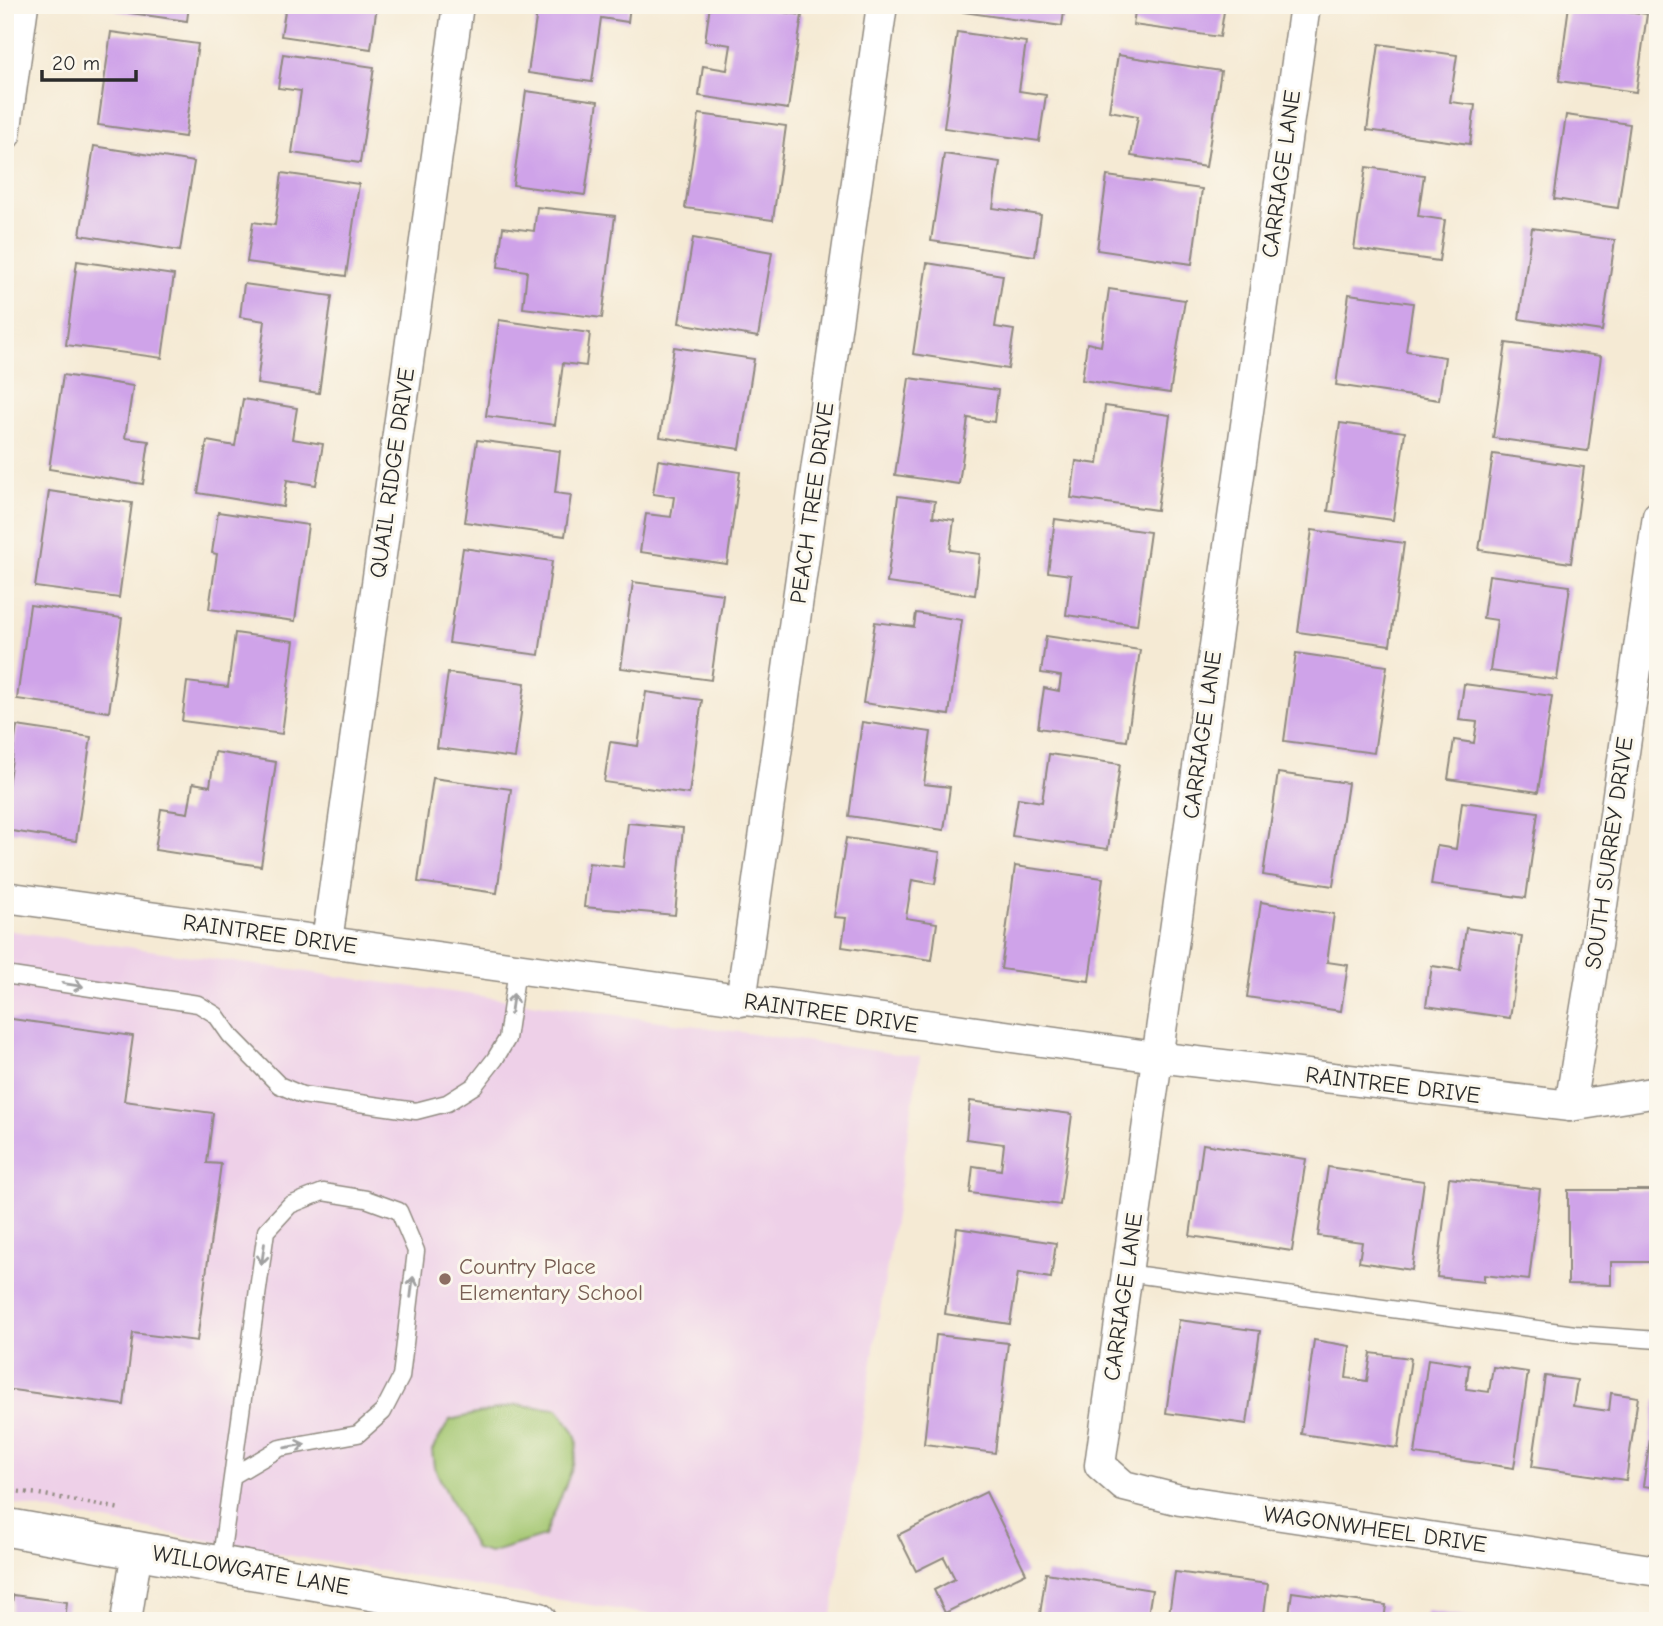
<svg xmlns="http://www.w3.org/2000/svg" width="1663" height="1626" font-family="'Comic Neue',sans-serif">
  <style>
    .built { fill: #eed0e8 }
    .green { fill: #a3c670; stroke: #67784e; stroke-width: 2 }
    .building { fill: #cfa3e9 }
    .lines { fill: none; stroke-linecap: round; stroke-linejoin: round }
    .service-casing { stroke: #908a80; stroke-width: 19 }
    .minor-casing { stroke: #908a80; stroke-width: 33 }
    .tertiary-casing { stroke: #908a80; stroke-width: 40 }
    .path { stroke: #908a80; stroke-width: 4.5; stroke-dasharray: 2 5; stroke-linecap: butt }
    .service { stroke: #fff; stroke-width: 16 }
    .minor { stroke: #fff; stroke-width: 30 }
    .tertiary { stroke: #fff; stroke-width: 37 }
    .oneway { stroke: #a0a0a0 }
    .education-dot { fill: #8d6e63; stroke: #fbf7ec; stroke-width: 2.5 }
    .labels { text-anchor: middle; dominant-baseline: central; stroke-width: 6; stroke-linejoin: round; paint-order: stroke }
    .street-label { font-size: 23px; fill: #2b2b2b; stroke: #fbf7ec }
    .education-label { font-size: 23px; fill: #785e54; stroke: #fbf7ec; text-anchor: start }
  </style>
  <rect width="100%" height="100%" fill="#fbf7ec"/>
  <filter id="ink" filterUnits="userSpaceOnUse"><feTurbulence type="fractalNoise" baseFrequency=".0143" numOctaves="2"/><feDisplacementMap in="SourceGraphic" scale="14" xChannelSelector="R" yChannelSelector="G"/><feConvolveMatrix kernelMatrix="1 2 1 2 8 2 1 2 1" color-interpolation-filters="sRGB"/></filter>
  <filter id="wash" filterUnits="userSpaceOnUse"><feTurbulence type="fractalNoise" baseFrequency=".00686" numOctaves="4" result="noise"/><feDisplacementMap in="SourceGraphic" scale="28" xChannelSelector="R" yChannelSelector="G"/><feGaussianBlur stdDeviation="1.57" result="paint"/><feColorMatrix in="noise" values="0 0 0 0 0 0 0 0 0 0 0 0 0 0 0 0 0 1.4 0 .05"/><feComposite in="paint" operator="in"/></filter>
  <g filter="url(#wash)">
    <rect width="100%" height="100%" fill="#f5ead4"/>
    <!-- built -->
    <path class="built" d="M5,930L920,1057L831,1621H688L274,1553L5,1502Z"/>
    <!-- green -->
    <path class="green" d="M516,1405L558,1409C563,1416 574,1429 576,1437C582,1457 552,1515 544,1536L490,1553L475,1549L434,1467L432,1450L450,1420Z"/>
    <g id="blocks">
      <!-- building -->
      <g class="building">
        <path d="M117,5H189L187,21L116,11Z"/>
        <path d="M286,5H377L371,49L281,36Z"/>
        <path d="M538,5H630L628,22L601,18L592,82L528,73Z"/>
        <path d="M710,5H737L802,15L788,109L699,96L703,66L727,70L731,45L705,41Z"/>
        <path d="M964,5H1065L1062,26L963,12Z"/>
        <path d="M1136,5H1225L1220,37L1133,25Z"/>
        <path d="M1569,5H1586L1647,14L1636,92L1559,81Z"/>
        <path d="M111,32L198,44L185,137L98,125Z"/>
        <path d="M957,32L1026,42L1019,91L1046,95L1039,141L944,128Z"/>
        <path d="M1379,44L1457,55L1450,102L1475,105L1470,144L1367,130Z"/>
        <path d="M283,54L374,67L360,163L292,153L301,91L278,88Z"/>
        <path d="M1118,55L1221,71L1206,167L1131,156L1138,116L1109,111Z"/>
        <path d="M526,91L598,101L585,195L513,185Z"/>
        <path d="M699,114L786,126L773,220L685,208Z"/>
        <path d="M1566,115L1630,124L1618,208L1554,199Z"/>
        <path d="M94,146L194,162L180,251L80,235Z"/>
        <path d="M944,154L1000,162L993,208L1041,215L1035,256L931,241Z"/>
        <path d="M1366,167L1424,175L1418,216L1445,220L1439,261L1354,249Z"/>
        <path d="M282,173L359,184L346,276L247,262L253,222L275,225Z"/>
        <path d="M1107,176L1202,189L1192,264L1097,250Z"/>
        <path d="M537,207L615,216L602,318L523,308L527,271L498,267L503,227L534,231Z"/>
        <path d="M1532,228L1615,240L1602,331L1519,319Z"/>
        <path d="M693,238L772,252L758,337L679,323Z"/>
        <path d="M77,261L174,275L162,358L66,345Z"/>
        <path d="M927,263L1003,275L995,327L1014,330L1008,369L913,354Z"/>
        <path d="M244,284L332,296L319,393L257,384L265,321L240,317Z"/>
        <path d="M1109,289L1185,300L1170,393L1082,380L1087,343L1101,346Z"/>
        <path d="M1349,294L1413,303L1406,351L1445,357L1439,400L1336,385Z"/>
        <path d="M499,320L590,333L586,366L563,363L555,425L486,416Z"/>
        <path d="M1506,343L1601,356L1588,451L1493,438Z"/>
        <path d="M674,347L754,359L740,449L660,437Z"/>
        <path d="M63,375L133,386L125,438L149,441L143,484L49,469Z"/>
        <path d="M909,378L998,390L994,422L968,418L959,484L895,475Z"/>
        <path d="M243,399L297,408L292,439L323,444L316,485L287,480L283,507L198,493L207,441L235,446Z"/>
        <path d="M1105,406L1170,415L1157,510L1071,498L1076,461L1098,464Z"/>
        <path d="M1340,423L1405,432L1393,520L1328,511Z"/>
        <path d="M477,440L560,451L555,493L571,495L565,536L465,522Z"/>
        <path d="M1493,454L1584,467L1571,563L1479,550Z"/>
        <path d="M658,460L740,472L727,564L640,552L646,514L671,517L674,497L653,494Z"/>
        <path d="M49,491L132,503L119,598L35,587Z"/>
        <path d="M898,496L935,501L933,517L954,520L950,550L980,554L975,595L887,583Z"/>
        <path d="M218,512L308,525L295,621L209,609L217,554L212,553Z"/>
        <path d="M1055,519L1150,532L1137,625L1066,615L1071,575L1048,572Z"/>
        <path d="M1312,530L1404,543L1390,645L1298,632Z"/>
        <path d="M463,548L552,561L539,655L449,643Z"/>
        <path d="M1489,575L1570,586L1557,680L1490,671L1497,620L1483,618Z"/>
        <path d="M633,582L723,594L711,680L621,668Z"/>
        <path d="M30,605L122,618L109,712L17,699Z"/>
        <path d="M916,613L962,620L949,715L863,703L875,622L914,627Z"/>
        <path d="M235,633L294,641L282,734L182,721L187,682L228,687Z"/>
        <path d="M1046,636L1140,650L1127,741L1038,728L1044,688L1059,691L1061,676L1041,673Z"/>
        <path d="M1296,653L1387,666L1374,753L1284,741Z"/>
        <path d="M448,673L525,683L515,758L437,748Z"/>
        <path d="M1464,684L1552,696L1538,792L1448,779L1454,740L1474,743L1477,722L1459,720Z"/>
        <path d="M646,692L702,700L689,794L604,782L610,742L638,746Z"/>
        <path d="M862,722L931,732L924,784L950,787L944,830L849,816Z"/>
        <path d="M17,726L91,737L76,841L5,830V805Z"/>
        <path d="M215,752L276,762L261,866L155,850L161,809L188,813L193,783L210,786Z"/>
        <path d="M1049,754L1120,764L1108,849L1012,836L1018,798L1042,802Z"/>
        <path d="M1278,773L1348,783L1333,886L1263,875Z"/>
        <path d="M433,778L511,789L497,893L418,882Z"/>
        <path d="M1462,802L1538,812L1526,898L1431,885L1437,846L1456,849Z"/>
        <path d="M628,823L683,828L675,915L584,907L589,863L623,867Z"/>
        <path d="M846,838L940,852L935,884L912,880L906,918L937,923L932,960L842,947L846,918L834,917Z"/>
        <path d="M1015,866L1103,878L1089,981L1001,969Z"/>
        <path d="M1261,902L1334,914L1327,962L1348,965L1341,1011L1247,997Z"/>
        <path d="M1466,928L1522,936L1510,1018L1426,1006L1432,966L1460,970Z"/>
        <path d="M5,1018L133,1036L124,1101L213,1113L207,1163L221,1164L197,1341L133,1333L124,1405L5,1389Z"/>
        <path d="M970,1101L1072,1114L1060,1205L970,1193L973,1166L1001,1170L1004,1144L966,1139Z"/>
        <path d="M1203,1144L1306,1159L1292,1251L1190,1236Z"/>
        <path d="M1328,1167L1424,1181L1412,1270L1359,1262L1362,1242L1318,1236Z"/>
        <path d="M1449,1178L1540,1189L1529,1280L1484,1275V1282L1437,1277Z"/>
        <path d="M1568,1190H1658V1262H1611V1285L1568,1284Z"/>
        <path d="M957,1228L1056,1243L1051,1278L1018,1273L1010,1324L945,1314Z"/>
        <path d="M1179,1320L1260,1331L1247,1424L1166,1413Z"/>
        <path d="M936,1335L1008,1343L995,1453L924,1444Z"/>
        <path d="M1314,1340L1350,1346L1346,1378L1367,1381L1371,1353L1411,1358L1398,1448L1301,1434Z"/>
        <path d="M1428,1359L1469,1365L1466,1389L1489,1392L1493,1367L1528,1372L1514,1468L1415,1454Z"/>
        <path d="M1545,1376L1577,1380L1573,1406L1609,1411L1611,1393L1638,1397L1626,1480L1532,1467Z"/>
        <path d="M1656,1399H1658V1488L1643,1486Z"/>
        <path d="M986,1492L1026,1573L945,1613L934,1590L955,1579L944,1557L916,1571L898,1535Z"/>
        <path d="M1175,1572L1268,1584L1263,1621H1168Z"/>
        <path d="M1046,1573L1152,1590L1147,1621H1039Z"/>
        <path d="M1292,1592L1386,1605L1384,1621H1288Z"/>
        <path d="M13,1595L67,1602L65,1621H10Z"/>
        <path d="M1427,1611L1484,1619L1483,1621H1426Z"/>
      </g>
    </g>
  </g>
  <g filter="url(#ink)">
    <use href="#blocks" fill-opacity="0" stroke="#908a80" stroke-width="2"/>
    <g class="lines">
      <!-- service casing -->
      <g class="service-casing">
        <g id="service">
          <path d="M5,975L198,1004L216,1015L230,1035L279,1085L302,1095L416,1111L447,1103L474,1086L495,1059L507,1039L517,969"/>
          <path d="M1126,1273L1575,1334L1658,1340"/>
          <path d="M220,1565L266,1231L290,1205L323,1192L366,1199L399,1211L416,1251L401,1377L383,1412L358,1434L280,1448L234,1475"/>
        </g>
      </g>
      <!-- minor casing -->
      <g class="minor-casing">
        <g id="minor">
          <path d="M1305,5L1100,1465L1124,1486L1180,1500L1658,1571"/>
          <path d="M5,135L23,5"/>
          <path d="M5,897L1156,1057L1570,1106L1658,1092"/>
          <path d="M327,941L458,5"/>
          <path d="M741,1001L882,5"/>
          <path d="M1570,1106L1598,933L1658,516"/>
          <path d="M126,1621L137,1550"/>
        </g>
      </g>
      <!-- tertiary casing -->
      <g class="tertiary-casing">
        <path id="tertiary" d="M5,1527L538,1621"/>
      </g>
      <!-- path -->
      <path class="path" d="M5,1490L39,1494L121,1509"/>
      <!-- service -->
      <use href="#service" class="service"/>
      <!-- minor -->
      <use href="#minor" class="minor"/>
      <!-- tertiary -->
      <use href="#tertiary" class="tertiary"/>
    </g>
    <!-- one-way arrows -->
    <defs><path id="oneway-shaft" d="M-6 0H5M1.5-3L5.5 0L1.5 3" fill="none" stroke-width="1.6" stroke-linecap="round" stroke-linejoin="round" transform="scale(1.75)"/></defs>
    <g class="oneway">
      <use href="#oneway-shaft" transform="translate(73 985) rotate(9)"/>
      <use href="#oneway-shaft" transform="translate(512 1004) rotate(-82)"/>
      <use href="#oneway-shaft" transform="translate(263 1254) rotate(98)"/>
      <use href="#oneway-shaft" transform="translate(412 1287) rotate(-83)"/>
      <use href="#oneway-shaft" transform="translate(295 1446) rotate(-10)"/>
    </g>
  </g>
  <!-- markers -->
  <circle class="education-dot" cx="445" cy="1279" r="7"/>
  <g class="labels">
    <!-- street labels -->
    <g class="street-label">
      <text transform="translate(1281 174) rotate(-82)">CARRIAGE LANE</text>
      <text transform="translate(392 473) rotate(-82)">QUAIL RIDGE DRIVE</text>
      <text transform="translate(812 503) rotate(-82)">PEACH TREE DRIVE</text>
      <text transform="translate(1202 735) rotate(-82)">CARRIAGE LANE</text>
      <text transform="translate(1609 853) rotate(-82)">SOUTH SURREY DRIVE</text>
      <text transform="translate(270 934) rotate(8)">RAINTREE DRIVE</text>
      <text transform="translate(831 1013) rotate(8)">RAINTREE DRIVE</text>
      <text transform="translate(1393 1085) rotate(7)">RAINTREE DRIVE</text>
      <text transform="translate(1123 1297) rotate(-82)">CARRIAGE LANE</text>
      <text transform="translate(1375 1529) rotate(8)">WAGONWHEEL DRIVE</text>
      <text transform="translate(251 1570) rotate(10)">WILLOWGATE LANE</text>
    </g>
    <!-- education labels -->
    <g class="education-label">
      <text x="459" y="1266">Country Place<tspan x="459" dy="26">Elementary School</tspan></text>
    </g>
  </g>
  <!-- margin -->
  <rect width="1663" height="1626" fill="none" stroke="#fbf7ec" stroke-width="28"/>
  <!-- scale -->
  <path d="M42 70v10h94v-10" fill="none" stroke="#2b2b2b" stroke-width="3.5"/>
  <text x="52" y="70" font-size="21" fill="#2b2b2b" stroke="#fbf7ec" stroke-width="5" paint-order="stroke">20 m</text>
</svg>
